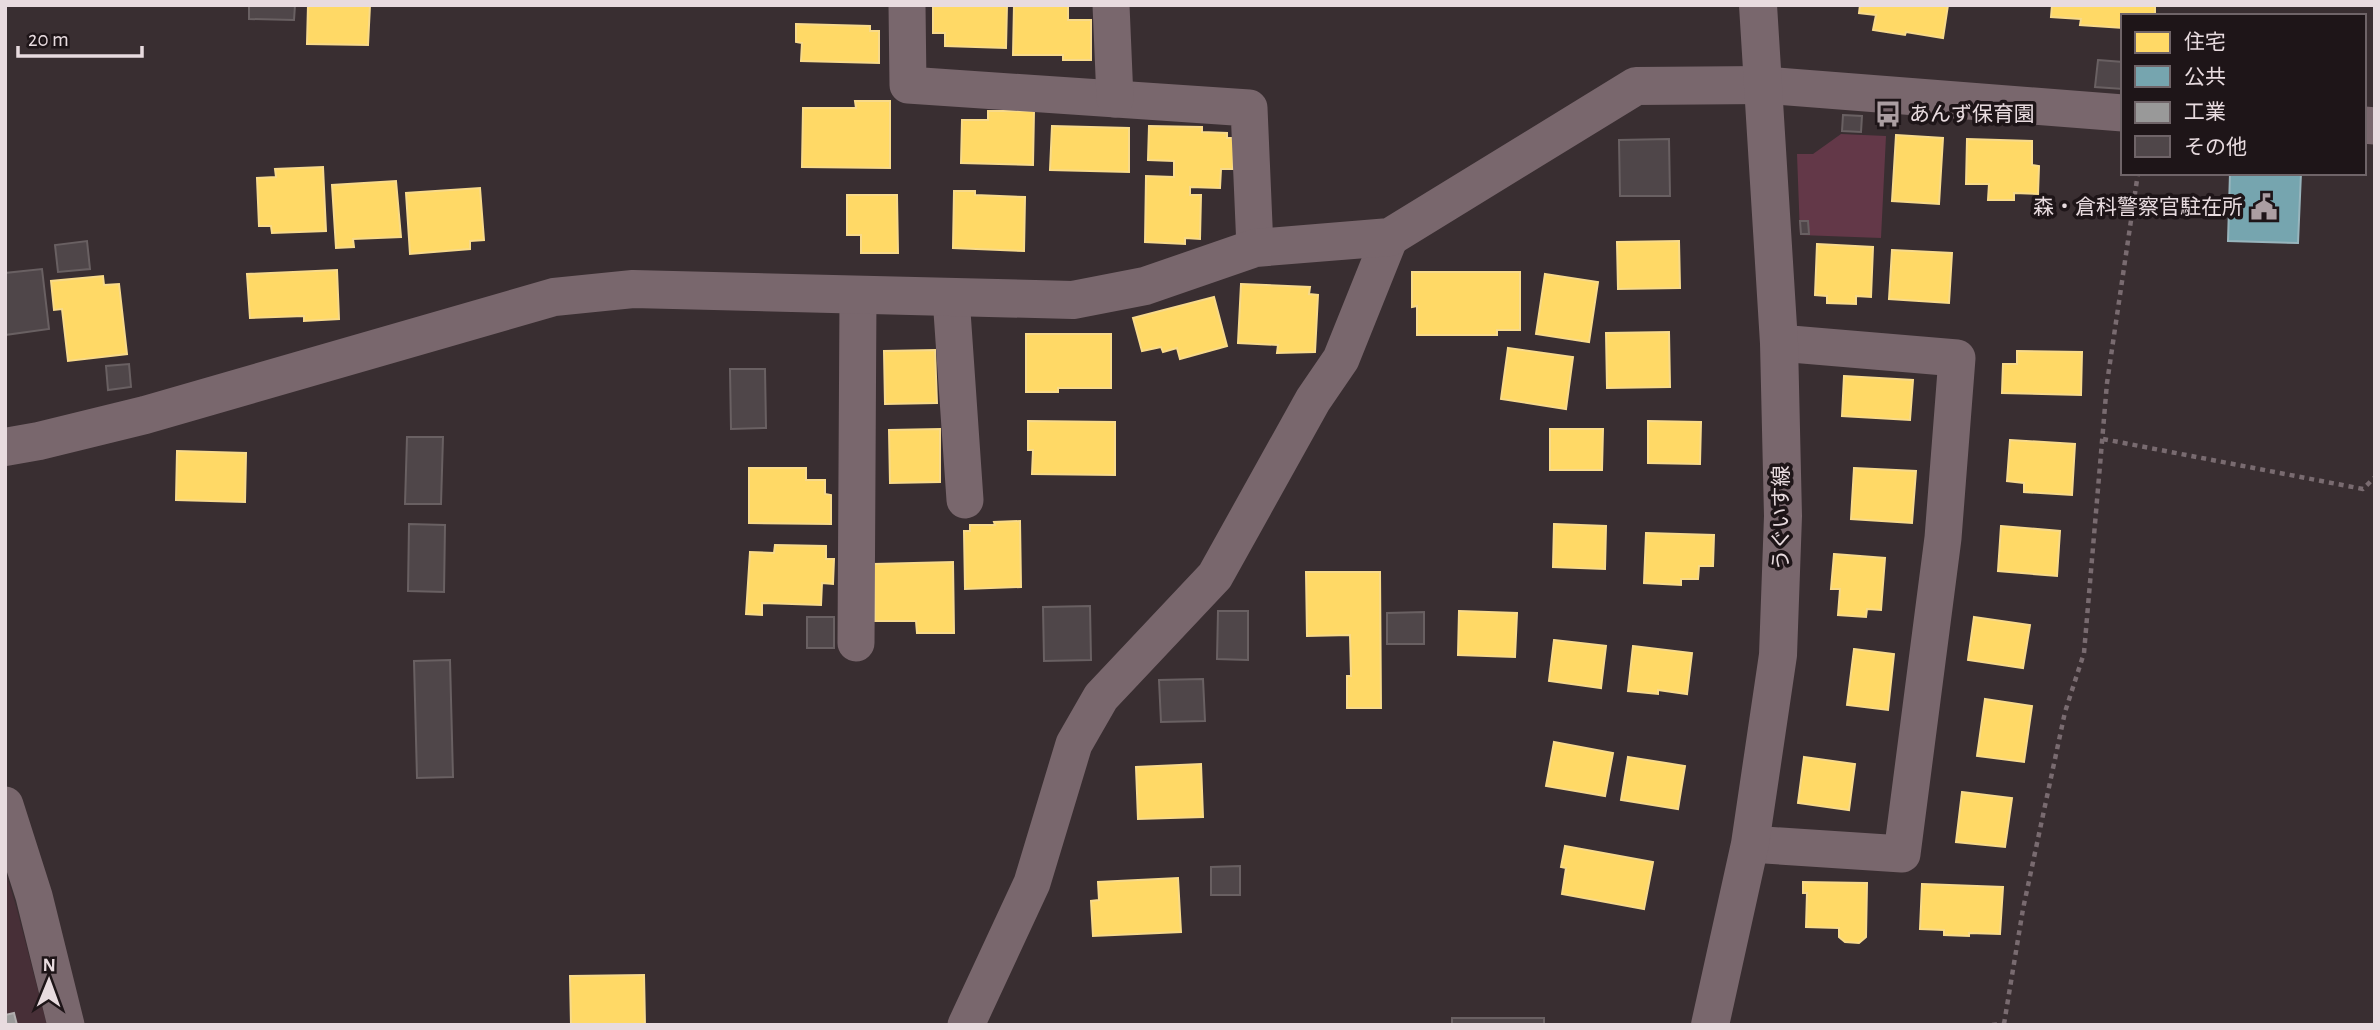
<svg xmlns="http://www.w3.org/2000/svg" width="2380" height="1030" font-family="'Alegreya Sans','Noto Sans JP',sans-serif">
  <style>
    .built { fill: #472f37 }
    .green { fill: #633848 }
    .homes { fill: #ffd966; stroke: #f8da8a; stroke-width: 2 }
    .public { fill: #76a5af; stroke: #98b5bd; stroke-width: 2 }
    .industry { fill: #999; stroke: #b1adae; stroke-width: 2 }
    .building { fill: #4f4649; stroke: #696062; stroke-width: 2 }
    .lines { fill: none; stroke-linecap: round; stroke-linejoin: round }
    .path { stroke: #796b70; stroke-width: 4.5; stroke-dasharray: 5 5; stroke-linecap: butt }
    .minor { stroke: #79676d; stroke-width: 37 }
    .tertiary { stroke: #79676d; stroke-width: 38 }
    .labels { text-anchor: middle; dominant-baseline: central; stroke-width: 7; stroke-linejoin: round; paint-order: stroke }
    .poi-label { font-size: 21px; fill: #e8dbdf; stroke: #1e1518; text-anchor: start }
    .street-label { font-size: 21px; fill: #e8dbdf; stroke: #1e1518 }
  </style>
  <rect width="100%" height="100%" fill="#392e31"/>
  <!-- built -->
  <path class="built" d="M5,870L16,906L47,1025H5Z"/>
  <!-- green -->
  <path class="green" d="M1841,134L1886,136L1881,238L1800,235L1797,154H1813Z"/>
  <!-- homes -->
  <g class="homes">
    <path d="M308,5H370L368,45L307,44Z"/>
    <path d="M933,5H1007L1006,48L945,46V33H933Z"/>
    <path d="M1014,5H1068V20H1091V60H1063V55H1013Z"/>
    <path d="M1860,5H1948L1943,38L1906,32L1905,35L1873,30L1876,15L1859,13Z"/>
    <path d="M2052,5H2155V16H2123V28L2080,25L2081,19L2051,17Z"/>
    <path d="M796,24L870,26V31H879V63L801,61L802,43L796,42Z"/>
    <path d="M855,101H890V168L802,167L803,108H856Z"/>
    <path d="M988,111H1034L1033,165L961,163L962,120H988Z"/>
    <path d="M1052,126L1129,128V172L1050,170Z"/>
    <path d="M1149,126L1202,127V132L1227,133V138H1234L1233,169H1221L1220,188L1190,187V195H1201L1200,239L1185,238V244L1145,242L1146,176L1174,177V161L1148,160Z"/>
    <path d="M1896,135L1943,138L1939,204L1892,201Z"/>
    <path d="M1967,139L2032,141V165L2039,166L2038,194L2014,193V200H1988L1989,184H1966Z"/>
    <path d="M323,167L326,231L272,233L271,226H259L257,178L276,177L275,169Z"/>
    <path d="M396,181L401,237L353,239L354,247L336,248L332,185Z"/>
    <path d="M480,188L484,240L470,241V249L410,254L406,193Z"/>
    <path d="M954,191H975V195L1025,197L1024,251L953,248Z"/>
    <path d="M847,195H897L898,253H861V235H847Z"/>
    <path d="M1679,241L1680,288L1618,289L1617,242Z"/>
    <path d="M1817,244L1873,247L1871,297L1856,296V304L1827,303V296L1815,295Z"/>
    <path d="M1892,250L1952,253L1949,303L1889,299Z"/>
    <path d="M337,270L339,319L304,321V316L250,318L247,274Z"/>
    <path d="M1412,272H1520V330H1497V335H1417V306L1412,307Z"/>
    <path d="M1545,274L1598,282L1589,342L1536,334Z"/>
    <path d="M103,276L104,285L119,284L127,354L68,361L62,309L54,310L51,281Z"/>
    <path d="M1241,284L1310,287L1309,294L1318,295L1315,352L1277,353L1278,345L1238,343Z"/>
    <path d="M1214,297L1227,346L1180,359L1177,348L1163,352L1161,347L1142,351L1133,318Z"/>
    <path d="M1669,332L1670,387L1607,388L1606,333Z"/>
    <path d="M1026,334H1111V388H1058V392H1026Z"/>
    <path d="M1508,348L1573,357L1566,409L1501,399Z"/>
    <path d="M935,350L937,403L885,404L884,351Z"/>
    <path d="M2017,351L2082,352L2081,395L2002,393L2003,364H2017Z"/>
    <path d="M1844,376L1913,380L1910,420L1842,416Z"/>
    <path d="M1028,421L1115,422V475L1032,474L1033,450H1028Z"/>
    <path d="M1648,421L1701,422L1700,464L1648,463Z"/>
    <path d="M940,429V482L890,483L889,430Z"/>
    <path d="M1550,429H1603L1602,470H1550Z"/>
    <path d="M2010,440L2075,444L2072,495L2024,492V483L2007,481Z"/>
    <path d="M177,451L246,453L245,502L176,500Z"/>
    <path d="M749,468H806V480H825V494L831,495V524L749,523Z"/>
    <path d="M1854,468L1916,471L1912,523L1851,519Z"/>
    <path d="M1020,521L1021,587L965,589L964,531H970V525H995L994,522Z"/>
    <path d="M1554,524L1606,526L1605,569L1553,567Z"/>
    <path d="M2001,526L2060,531L2057,576L1998,571Z"/>
    <path d="M1646,533L1714,535L1713,566H1699L1698,579H1681V585L1644,583Z"/>
    <path d="M775,545L826,546V559H834L833,584L822,583L821,605L762,603V615L746,614L750,552L774,553Z"/>
    <path d="M1834,554L1885,558L1881,610L1867,609L1866,617L1838,615L1840,589H1831Z"/>
    <path d="M953,562L954,633H917L916,621H875L874,564Z"/>
    <path d="M1306,572H1380L1381,708H1347V676H1351L1350,635L1307,636Z"/>
    <path d="M1459,611L1517,613L1515,657L1458,655Z"/>
    <path d="M1974,617L2030,625L2023,668L1968,660Z"/>
    <path d="M1554,640L1606,646L1601,688L1549,681Z"/>
    <path d="M1633,646L1692,653L1687,694L1658,690V694L1628,691Z"/>
    <path d="M1854,649L1894,654L1888,710L1847,705Z"/>
    <path d="M1985,699L2032,706L2024,762L1977,756Z"/>
    <path d="M1554,742L1613,753L1605,796L1546,786Z"/>
    <path d="M1628,757L1685,766L1678,809L1621,800Z"/>
    <path d="M1804,757L1855,764L1849,810L1798,803Z"/>
    <path d="M1201,764L1203,817L1138,819L1136,767Z"/>
    <path d="M1962,792L2012,798L2005,847L1956,842Z"/>
    <path d="M1565,846L1653,862L1644,909L1562,894L1566,868L1561,867Z"/>
    <path d="M1178,878L1181,932L1093,936L1091,901L1099,900L1098,882Z"/>
    <path d="M1803,882L1867,883L1866,937L1859,943L1845,942L1839,937V928L1806,927L1807,893H1803Z"/>
    <path d="M1922,884L2003,887L2000,934L1969,933V936L1944,935V930L1920,929Z"/>
    <path d="M644,975L645,1025H571L570,976Z"/>
  </g>
  <!-- public -->
  <path class="public" d="M2230,173H2301L2298,243L2228,241Z"/>
  <!-- industry -->
  <path class="industry" d="M14,1013L17,1025H5V1015Z"/>
  <!-- building -->
  <g class="building">
    <path d="M249,5H295L294,20L249,19Z"/>
    <path d="M2098,60L2123,62V89L2095,87Z"/>
    <path d="M1843,115L1862,116L1861,132L1842,131Z"/>
    <path d="M1669,139L1670,196H1620L1619,140Z"/>
    <path d="M1800,221H1808L1809,234H1801Z"/>
    <path d="M87,241L90,269L58,272L55,245Z"/>
    <path d="M42,269L49,329L5,335V273Z"/>
    <path d="M129,364L131,387L108,390L106,366Z"/>
    <path d="M730,369H765L766,428L731,429Z"/>
    <path d="M407,437H443L441,504H405Z"/>
    <path d="M409,524L445,525L444,592L408,591Z"/>
    <path d="M1090,606L1091,660L1044,661L1043,607Z"/>
    <path d="M1218,611H1248V660L1217,659Z"/>
    <path d="M1424,612V644H1387V613Z"/>
    <rect x="807" y="617" width="27" height="31"/>
    <path d="M450,660L453,777L417,778L414,661Z"/>
    <path d="M1203,679L1205,721L1161,722L1159,680Z"/>
    <path d="M1240,866V895H1211V867Z"/>
    <rect x="1452" y="1018" width="92" height="7"/>
  </g>
  <g class="lines">
    <!-- path -->
    <g class="path">
      <path d="M2103,439L2363,489L2375,477"/>
      <path d="M2004,1024L2023,909L2065,712L2084,653L2107,383L2138,173"/>
      <path d="M1992,1025L2004,1024"/>
    </g>
    <!-- minor -->
    <g class="minor">
      <path d="M907,5L908,85L1249,108L1255,248"/>
      <path d="M1111,5L1115,99"/>
      <path d="M1763,85L2123,113"/>
      <path d="M2364,125L2375,126"/>
      <path d="M951,297L965,500"/>
      <path d="M856,643L858,296"/>
      <path d="M5,805L34,896L66,1025"/>
      <path d="M1750,844L1902,854L1943,538L1957,358L1779,343"/>
      <path d="M966,1025L1032,883L1074,744L1101,697L1215,576L1313,400L1341,359L1390,237"/>
    </g>
    <!-- tertiary -->
    <g class="tertiary">
      <path d="M5,447L39,441L145,415L554,297L633,289L1073,300L1145,286L1255,248L1390,237L1636,86L1763,85"/>
      <path d="M1710,1025L1750,844L1778,655L1783,516L1779,343L1758,5"/>
    </g>
  </g>
  <!-- icons -->
  <defs>
    <g id="bus-bare" transform="scale(2.1)"><path d="M-5-6H5V4H4V6H2V4H-2V6H-4V4H-5ZM-3.5-4V0h7V-4ZM-3.5 1.2v1.5H-2V1.2ZM2 1.2v1.5H3.5V1.2Z" fill="#ab9ea2" stroke="#1e1518" stroke-width="2.5" paint-order="stroke"/></g>
    <g id="civic-bare" transform="scale(2.1)"><path d="M-.6-6.5H3V-4.5H.6V-3L4-1V1h2V6H-6V1h2V-1L-.6-3ZM-1.2 2.5V6h2.4V2.5Z" fill="#ab9ea2" stroke="#1e1518" stroke-width="2.5" paint-order="stroke"/></g>
  </defs>
  <g fill-rule="evenodd">
    <use href="#bus-bare" x="1888" y="114"/>
    <use href="#civic-bare" x="2264" y="207"/>
  </g>
  <g class="labels">
    <!-- poi labels -->
    <g class="poi-label">
      <text x="1909" y="114">あんず保育園</text>
      <text x="2243" y="207" text-anchor="end">森・倉科警察官駐在所</text>
    </g>
    <!-- street labels -->
    <g class="street-label">
      <text transform="translate(1781 518) rotate(-90)">うぐいす線</text>
    </g>
  </g>
  <!-- border -->
  <rect width="2380" height="1030" fill="none" stroke="#e8dbdf" stroke-width="14"/>
  <!-- legend -->
  <rect x="2121" y="14" width="245" height="161" fill="#1e1518" stroke="#6f6468" stroke-width="2"/>
  <rect x="2135" y="32" width="35" height="21" fill="#ffd966" stroke="#6f6468" stroke-width="2"/>
  <text x="2184" y="49" font-size="21" fill="#e8dbdf">住宅</text>
  <rect x="2135" y="66" width="35" height="21" fill="#76a5af" stroke="#6f6468" stroke-width="2"/>
  <text x="2184" y="84" font-size="21" fill="#e8dbdf">公共</text>
  <rect x="2135" y="102" width="35" height="21" fill="#999999" stroke="#6f6468" stroke-width="2"/>
  <text x="2184" y="119" font-size="21" fill="#e8dbdf">工業</text>
  <rect x="2135" y="136" width="35" height="21" fill="#4f4649" stroke="#6f6468" stroke-width="2"/>
  <text x="2184" y="154" font-size="21" fill="#e8dbdf">その他</text>
  <!-- north arrow -->
  <g transform="translate(49 981) rotate(1)" stroke="#1e1518" stroke-width="5" paint-order="stroke">
  <path d="M0-5L12 26L0 18L-12 26Z" fill="#e8dbdf"/>
  <text y="-10" font-size="19" font-weight="bold" text-anchor="middle" fill="#e8dbdf">N</text>
  </g>
  <!-- scale -->
  <path d="M18 46v10h124v-10" fill="none" stroke="#e8dbdf" stroke-width="3.5"/>
  <text x="28" y="46" font-size="21" fill="#e8dbdf" stroke="#1e1518" stroke-width="5" paint-order="stroke">20 m</text>
</svg>
